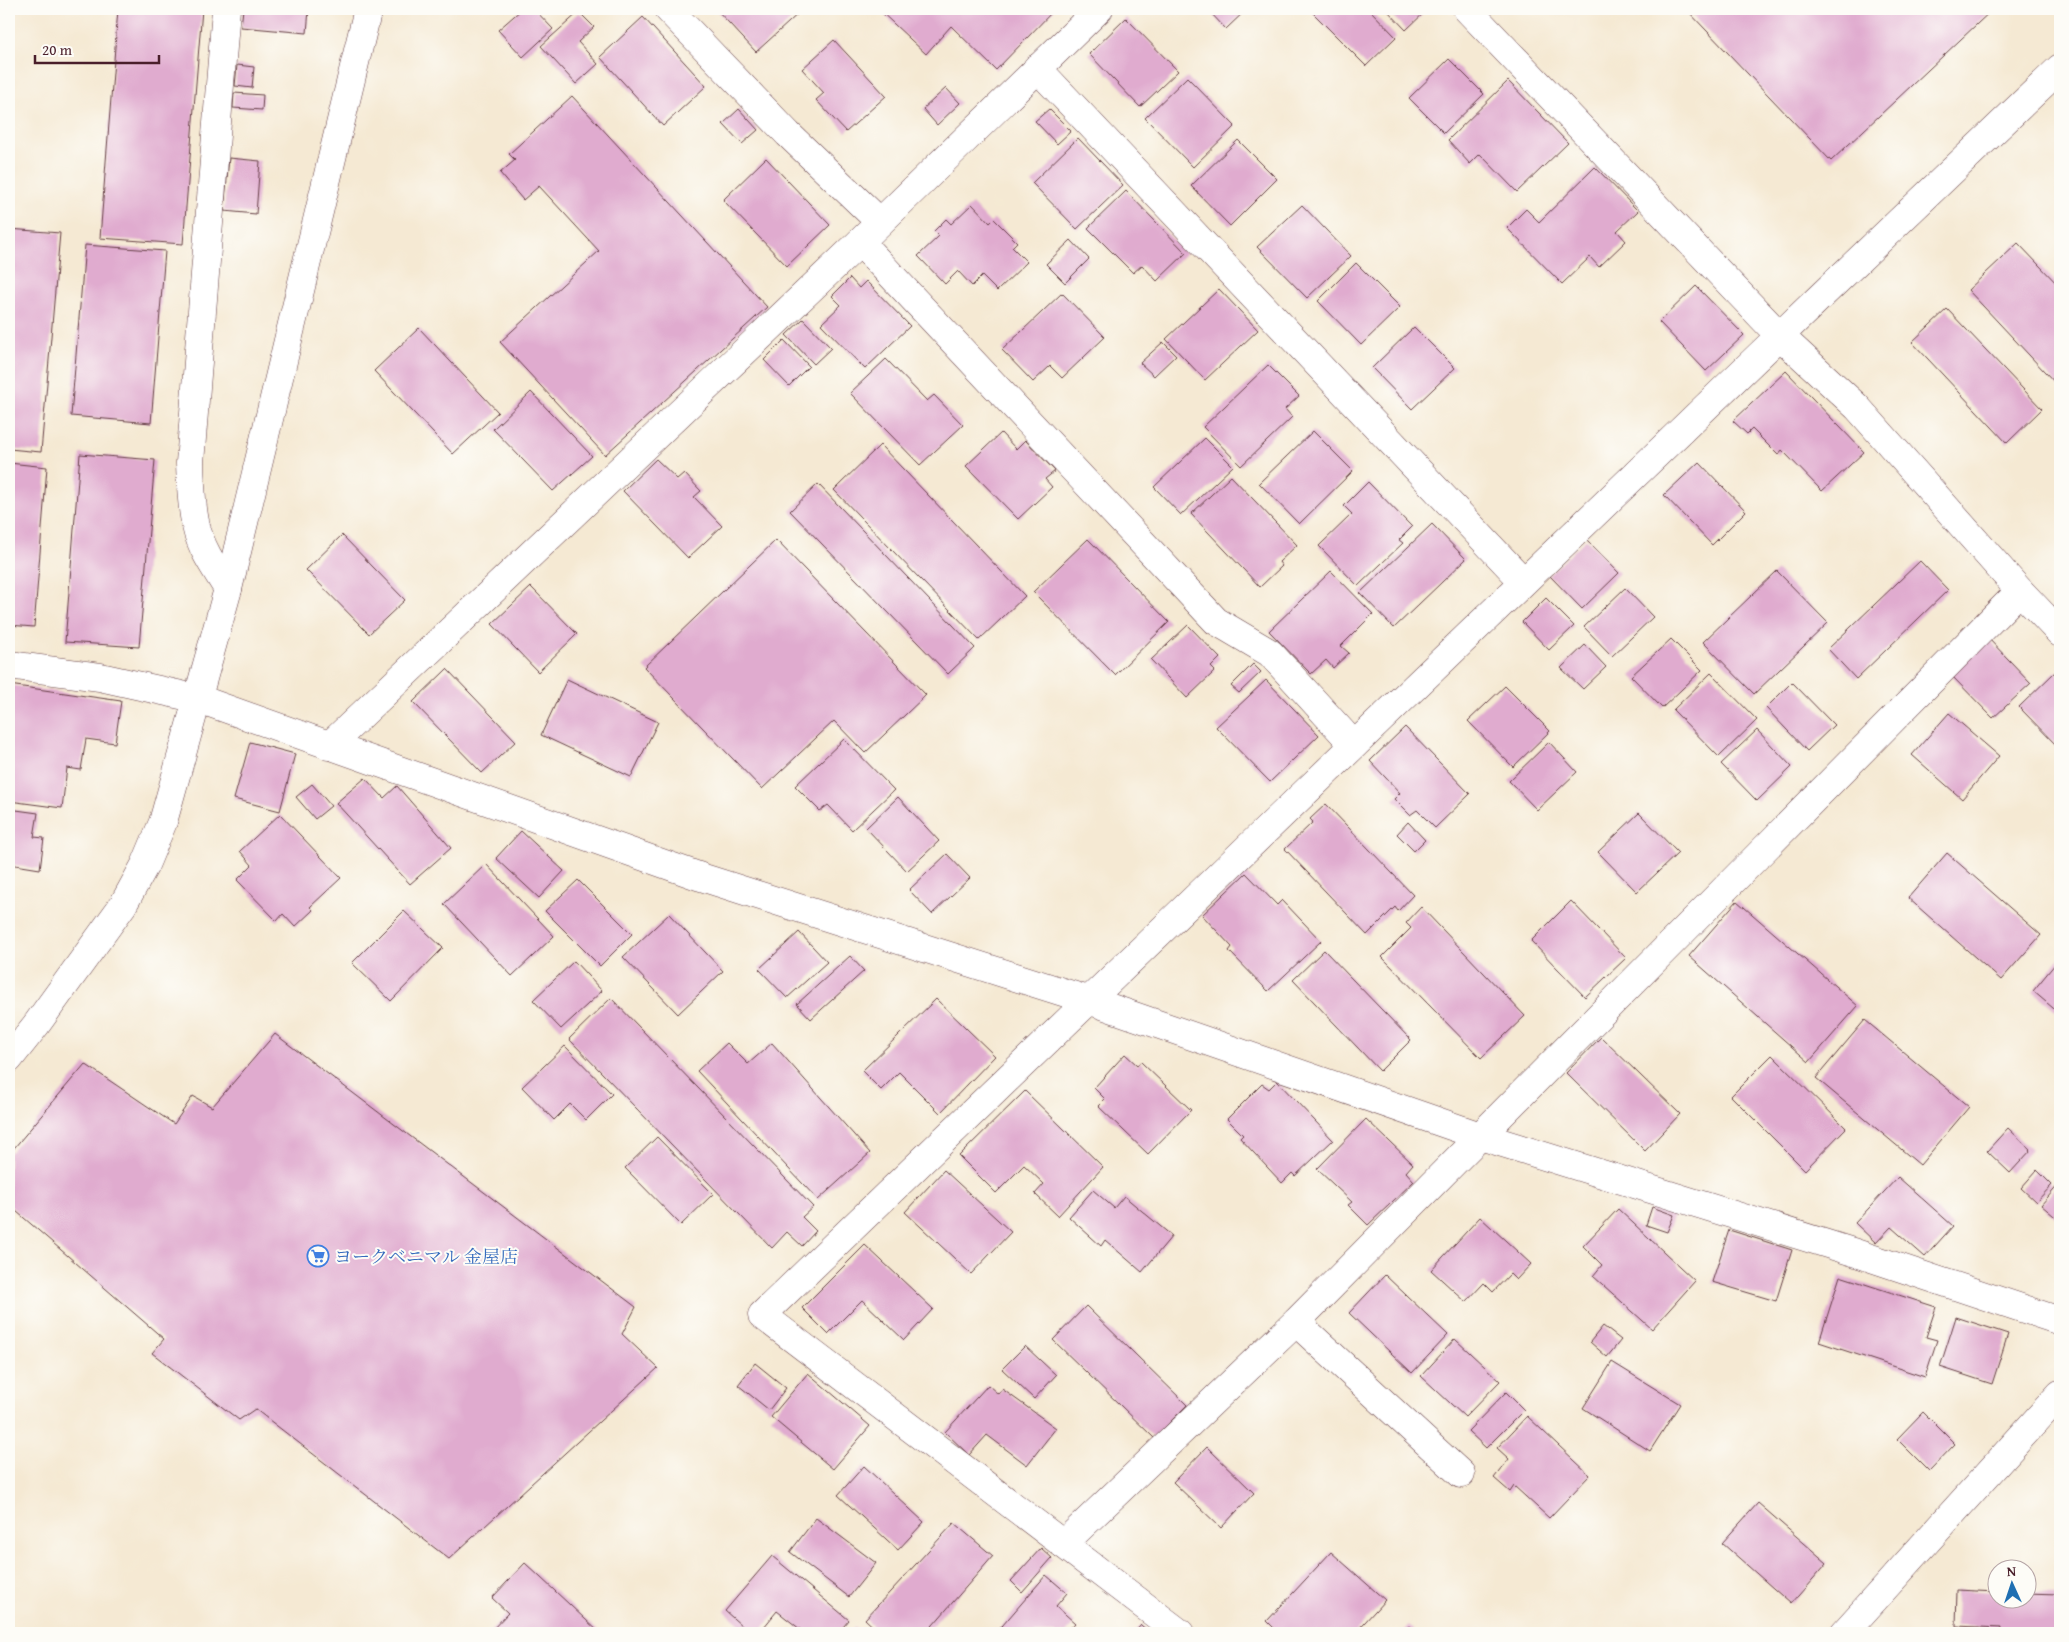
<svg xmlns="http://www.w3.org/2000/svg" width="2069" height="1642" font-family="'Gentium Book Plus','Noto Serif JP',serif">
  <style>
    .building { fill: #e0abcf }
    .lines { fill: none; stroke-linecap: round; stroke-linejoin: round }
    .minor-casing { stroke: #643d44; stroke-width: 29 }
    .tertiary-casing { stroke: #643d44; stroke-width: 29 }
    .minor { stroke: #fff; stroke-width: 28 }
    .tertiary { stroke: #fff; stroke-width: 28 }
    .labels { text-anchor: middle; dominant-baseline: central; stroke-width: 4; stroke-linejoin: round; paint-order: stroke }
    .shop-label { font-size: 18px; fill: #366cbe; stroke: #fdfcf7; text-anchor: start }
  </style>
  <rect width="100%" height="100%" fill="#fdfcf7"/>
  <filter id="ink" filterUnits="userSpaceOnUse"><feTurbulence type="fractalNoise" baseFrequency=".02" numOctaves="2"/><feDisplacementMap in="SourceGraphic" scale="10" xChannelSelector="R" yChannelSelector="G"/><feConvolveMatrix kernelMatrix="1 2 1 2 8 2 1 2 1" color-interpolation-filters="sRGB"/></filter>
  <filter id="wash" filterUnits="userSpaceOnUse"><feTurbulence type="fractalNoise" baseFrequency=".0096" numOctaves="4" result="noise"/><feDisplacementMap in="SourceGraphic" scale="20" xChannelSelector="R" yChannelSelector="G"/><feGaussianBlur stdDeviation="1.12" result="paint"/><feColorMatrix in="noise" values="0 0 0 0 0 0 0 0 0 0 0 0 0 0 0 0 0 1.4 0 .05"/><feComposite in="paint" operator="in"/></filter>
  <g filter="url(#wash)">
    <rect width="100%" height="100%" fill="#f5e9d3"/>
    <g id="blocks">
      <!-- building -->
      <g class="building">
        <path d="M118,9H202L183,244L100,238Z"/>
        <path d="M243,9H309L307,33L241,27Z"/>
        <path d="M522,9H534L553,29L523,57L498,30Z"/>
        <path d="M716,9H798L800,12L756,52Z"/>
        <path d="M878,9H1055L996,70L951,26L926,54Z"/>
        <path d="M1207,9H1247L1226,29Z"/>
        <path d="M1315,9H1369L1396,37L1366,66L1312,12Z"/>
        <path d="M1386,9H1428L1406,30Z"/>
        <path d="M1686,9H1993L1831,161Z"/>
        <path d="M579,12L594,27L578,42L598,64L576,84L541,46Z"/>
        <path d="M643,17L706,86L663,126L600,57Z"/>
        <path d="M1126,18L1178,71L1140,107L1089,54Z"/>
        <path d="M834,40L886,96L846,132L816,100L824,93L802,69Z"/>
        <path d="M1449,59L1484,94L1444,133L1409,98Z"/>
        <path d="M237,65L254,67L252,88L235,86Z"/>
        <path d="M1187,77L1235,126L1193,167L1145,118Z"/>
        <path d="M1508,81L1568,143L1517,192L1480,154L1470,164L1448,140Z"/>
        <path d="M946,88L960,103L937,125L923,109Z"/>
        <path d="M234,93L263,95L262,110L233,108Z"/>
        <path d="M572,96L767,307L605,455L500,342L599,251L539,186L523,200L500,173L515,160L509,154Z"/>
        <path d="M739,109L758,130L742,144L723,124Z"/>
        <path d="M1049,109L1071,131L1057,144L1035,121Z"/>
        <path d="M1078,138L1123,185L1077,229L1032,183Z"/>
        <path d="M1238,140L1277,179L1230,226L1191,186Z"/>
        <path d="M229,158L260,161L256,214L224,211Z"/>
        <path d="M766,158L830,225L787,266L723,200Z"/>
        <path d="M1595,167L1638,211L1617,231L1626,241L1599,267L1590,257L1562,284L1507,228L1526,209L1539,222Z"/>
        <path d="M1126,191L1186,253L1157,281L1142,265L1133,273L1088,228Z"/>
        <path d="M972,204L990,223L994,219L1017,242L1012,247L1027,262L997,291L982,276L972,286L958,271L945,284L918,256L939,236L934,231L946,219L951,224Z"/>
        <path d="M1302,205L1351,256L1307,298L1257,247Z"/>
        <path d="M9,229L60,233L41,452L9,449Z"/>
        <path d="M1071,240L1089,259L1065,283L1046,264Z"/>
        <path d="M2018,243L2060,287V388L1968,290Z"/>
        <path d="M85,245L165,251L151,423L71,416Z"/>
        <path d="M1356,263L1400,307L1361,345L1318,301Z"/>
        <path d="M850,278L859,288L866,281L910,326L865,369L821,324L841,305L832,296Z"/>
        <path d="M1696,286L1744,335L1706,371L1659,322Z"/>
        <path d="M1219,289L1258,330L1205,380L1166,339Z"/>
        <path d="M1062,293L1105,337L1062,378L1050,366L1033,382L1002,350Z"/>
        <path d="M1947,309L2042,409L2007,443L1912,342Z"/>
        <path d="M803,319L831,348L814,364L786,335Z"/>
        <path d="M1414,327L1455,368L1412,409L1372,368Z"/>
        <path d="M419,328L498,412L453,454L374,371Z"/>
        <path d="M784,340L809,366L789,386L764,360Z"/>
        <path d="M1163,342L1176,355L1154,376L1140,363Z"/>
        <path d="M886,359L927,401L934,395L963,425L920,465L850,393Z"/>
        <path d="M1268,365L1299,396L1285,409L1292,417L1241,466L1203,427Z"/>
        <path d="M1786,371L1864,452L1822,491L1782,450L1778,455L1752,429L1747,434L1733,421Z"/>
        <path d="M531,392L592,456L553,491L493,429Z"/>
        <path d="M1313,431L1353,471L1299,524L1259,483Z"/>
        <path d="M1001,433L1016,449L1025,440L1055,471L1045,479L1052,487L1018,519L966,466Z"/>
        <path d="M1205,438L1233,466L1181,515L1154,487Z"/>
        <path d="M880,445L1025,596L979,640L834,490Z"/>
        <path d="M80,454L155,460L139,647L65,642Z"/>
        <path d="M656,459L677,479L684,473L701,491L694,497L722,526L688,558L623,491Z"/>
        <path d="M1699,462L1746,511L1712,545L1664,495Z"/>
        <path d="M9,463L47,467L34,627L9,625Z"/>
        <path d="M1231,476L1297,545L1279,562L1282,566L1260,587L1191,514Z"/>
        <path d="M1368,482L1412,527L1399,540L1403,543L1358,586L1319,546L1352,514L1344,506Z"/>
        <path d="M818,484L975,648L948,674L790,511Z"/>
        <path d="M1432,524L1466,559L1394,628L1360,593Z"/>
        <path d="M342,535L405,600L369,634L306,570Z"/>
        <path d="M1088,539L1169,622L1115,675L1033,592Z"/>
        <path d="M1586,539L1619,573L1582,609L1549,575Z"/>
        <path d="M776,540L926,695L865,753L834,721L762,789L644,667Z"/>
        <path d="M1920,561L1948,590L1856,679L1828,649Z"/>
        <path d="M1331,571L1373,614L1341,646L1349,653L1333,668L1326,660L1311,674L1269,631Z"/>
        <path d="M1777,571L1828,623L1754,694L1703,642Z"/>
        <path d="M531,587L577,634L538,672L492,624Z"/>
        <path d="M1625,588L1653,617L1612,656L1584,627Z"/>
        <path d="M1546,598L1574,626L1549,650L1522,622Z"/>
        <path d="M1188,625L1220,658L1211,667L1215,671L1187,698L1151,660Z"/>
        <path d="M1986,636L2031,683L1993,718L1948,672Z"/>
        <path d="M1671,639L1702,670L1662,708L1631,676Z"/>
        <path d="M1585,645L1606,667L1583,689L1561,668Z"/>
        <path d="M1253,664L1261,672L1239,693L1231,686Z"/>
        <path d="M447,669L516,741L482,773L413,702Z"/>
        <path d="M2056,671L2060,676V749L2019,707Z"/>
        <path d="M1711,673L1757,720L1719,757L1673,710Z"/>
        <path d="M567,679L658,722L631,777L541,735Z"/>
        <path d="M1266,680L1319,735L1270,782L1216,727Z"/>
        <path d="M1792,682L1834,725L1807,751L1766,708Z"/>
        <path d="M9,685L121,701L115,743L86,739L81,770L67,768L62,808L9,801Z"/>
        <path d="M1505,686L1550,731L1513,767L1468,721Z"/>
        <path d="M1949,713L1999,756L1962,799L1912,755Z"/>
        <path d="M1405,727L1470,794L1435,828L1417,810L1410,815L1394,799L1400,793L1370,761Z"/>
        <path d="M1757,730L1792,767L1757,801L1721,764Z"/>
        <path d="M844,739L894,790L852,830L828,805L820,811L795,786Z"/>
        <path d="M250,742L295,754L280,811L234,799Z"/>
        <path d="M1549,742L1577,772L1537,810L1509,781Z"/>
        <path d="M365,778L384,798L397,786L451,848L410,884L336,803Z"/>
        <path d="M312,784L331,806L315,819L296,797Z"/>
        <path d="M898,797L939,841L907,871L866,828Z"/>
        <path d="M1326,804L1413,895L1398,911L1395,907L1367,935L1285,849L1313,822L1310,819Z"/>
        <path d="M9,809L38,813L34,837L44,838L40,869L9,864Z"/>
        <path d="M1639,813L1678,853L1637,892L1598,852Z"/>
        <path d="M280,814L341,878L310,907L313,910L295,927L283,914L277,921L237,880L252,865L240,851Z"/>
        <path d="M1408,822L1425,840L1414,851L1397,834Z"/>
        <path d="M521,831L564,871L539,898L496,858Z"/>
        <path d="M1947,853L2041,935L2001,980L1908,898Z"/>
        <path d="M947,854L970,878L932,914L909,890Z"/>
        <path d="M486,864L554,936L512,976L444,904Z"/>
        <path d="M1246,873L1277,905L1282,900L1321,941L1268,991L1229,951L1232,947L1202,915Z"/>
        <path d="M578,880L632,934L600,966L545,911Z"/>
        <path d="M1571,901L1626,958L1585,997L1531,941Z"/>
        <path d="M1737,901L1858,1006L1809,1062L1689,956Z"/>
        <path d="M1421,907L1525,1016L1481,1058L1382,957L1411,928L1406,923Z"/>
        <path d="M404,911L443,948L391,1001L352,963Z"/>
        <path d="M669,914L723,971L678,1014L623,957Z"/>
        <path d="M799,932L827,962L787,998L759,969Z"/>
        <path d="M1324,950L1411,1040L1380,1071L1293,980Z"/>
        <path d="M850,956L864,971L811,1019L797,1004Z"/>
        <path d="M2060,958V1014L2033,991Z"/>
        <path d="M574,961L602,991L561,1029L533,1000Z"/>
        <path d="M611,998L813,1207L802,1217L816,1231L802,1246L787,1232L772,1248L569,1039Z"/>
        <path d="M936,999L995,1056L940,1113L899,1072L881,1090L862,1071Z"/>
        <path d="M1865,1020L1969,1107L1920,1165L1816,1078Z"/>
        <path d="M275,1034L636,1307L622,1334L658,1368L449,1559L255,1409L239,1420L152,1353L164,1339L9,1205V1154L85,1064L174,1124L193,1096L212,1107Z"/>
        <path d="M1601,1037L1680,1114L1645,1151L1566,1073Z"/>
        <path d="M727,1043L748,1064L772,1043L870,1153L818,1200L697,1071Z"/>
        <path d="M565,1046L612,1094L586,1120L570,1104L554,1120L522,1087Z"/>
        <path d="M1125,1054L1137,1065L1141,1062L1191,1110L1148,1154L1098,1106L1105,1099L1094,1088Z"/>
        <path d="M1772,1055L1846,1128L1805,1170L1731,1096Z"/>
        <path d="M1277,1081L1333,1140L1295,1176L1292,1173L1282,1183L1240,1138L1243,1135L1227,1119L1262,1084L1269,1089Z"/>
        <path d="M1025,1091L1103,1167L1058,1216L1035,1194L1044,1184L1024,1165L996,1193L959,1156Z"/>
        <path d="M1366,1119L1413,1164L1406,1172L1414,1181L1368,1225L1348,1205L1352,1202L1317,1169Z"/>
        <path d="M2008,1128L2031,1150L2010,1173L1987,1151Z"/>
        <path d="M657,1137L713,1194L681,1225L625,1168Z"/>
        <path d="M944,1170L1011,1232L971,1274L905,1212Z"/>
        <path d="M2037,1170L2052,1185L2036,1202L2021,1188Z"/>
        <path d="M1898,1177L1953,1226L1925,1257L1891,1227L1876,1243L1855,1223Z"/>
        <path d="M2060,1183V1221L2041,1205Z"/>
        <path d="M1093,1190L1114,1208L1124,1196L1172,1236L1142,1272L1105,1240L1101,1246L1069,1217Z"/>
        <path d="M1652,1207L1674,1215L1667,1232L1646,1225Z"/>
        <path d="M1618,1209L1695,1281L1652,1329L1593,1276L1602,1265L1583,1246Z"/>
        <path d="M1480,1217L1531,1264L1516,1280L1510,1274L1493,1292L1484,1283L1466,1302L1431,1270Z"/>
        <path d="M1729,1230L1792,1250L1776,1301L1712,1282Z"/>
        <path d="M865,1245L933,1309L904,1340L862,1300L828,1334L802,1308Z"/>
        <path d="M1385,1275L1448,1335L1412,1373L1349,1313Z"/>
        <path d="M1840,1276L1936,1307L1926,1337L1937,1340L1925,1377L1819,1342Z"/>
        <path d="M1086,1306L1187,1405L1154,1438L1053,1340Z"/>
        <path d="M1956,1317L2008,1334L1992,1384L1940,1367Z"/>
        <path d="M1603,1326L1621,1340L1607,1357L1590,1342Z"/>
        <path d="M1455,1339L1500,1381L1465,1417L1421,1376Z"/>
        <path d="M1025,1346L1056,1375L1034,1399L1002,1369Z"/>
        <path d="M1612,1362L1680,1404L1650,1451L1583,1408Z"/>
        <path d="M755,1363L786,1388L769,1410L738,1385Z"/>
        <path d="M808,1373L870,1426L833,1469L771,1417Z"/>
        <path d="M988,1385L998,1394L1002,1389L1056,1428L1027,1465L987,1435L969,1455L945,1432Z"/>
        <path d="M1506,1392L1524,1410L1486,1448L1468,1431Z"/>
        <path d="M1923,1412L1955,1444L1929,1471L1897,1439Z"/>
        <path d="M1527,1416L1590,1475L1549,1518L1514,1486L1510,1492L1494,1478L1509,1459L1497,1448Z"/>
        <path d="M1207,1447L1254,1493L1221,1528L1173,1482Z"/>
        <path d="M864,1466L924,1522L898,1550L838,1495Z"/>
        <path d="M1758,1503L1827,1563L1791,1604L1722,1543Z"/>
        <path d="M816,1518L876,1563L849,1597L790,1552Z"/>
        <path d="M954,1523L993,1556L926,1633H880L865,1619Z"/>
        <path d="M1041,1548L1052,1558L1022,1592L1011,1581Z"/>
        <path d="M1331,1552L1385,1600L1355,1633H1279L1267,1621Z"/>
        <path d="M772,1556L849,1620L838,1633H805L777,1611L759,1633H750L725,1611Z"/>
        <path d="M525,1563L600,1633H489L508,1613L492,1598Z"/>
        <path d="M1046,1575L1067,1593L1056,1606L1075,1623L1066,1633H996Z"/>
        <path d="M1957,1590L1996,1592V1600H2026V1593L2060,1594V1633H2000L2001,1628L1956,1626Z"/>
        <path d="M1141,1625L1150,1633H1134Z"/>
        <path d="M1409,1626L1416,1633H1402Z"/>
        <path d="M855,1627L863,1633H849Z"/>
      </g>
    </g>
  </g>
  <g filter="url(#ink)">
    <use href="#blocks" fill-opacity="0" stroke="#643d44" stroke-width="1"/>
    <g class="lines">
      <!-- minor casing -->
      <g class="minor-casing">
        <g id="minor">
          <path d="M226,9L190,463C191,484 191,506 196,526C201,549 216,570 228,589"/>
          <path d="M668,9L788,134L880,222"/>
          <path d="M1467,9L1779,335L1857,407L2020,591L2060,633"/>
          <path d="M1037,68L1523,581"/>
          <path d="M860,242L1216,621L1270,653L1354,745"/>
          <path d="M9,665L100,677L199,699L701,877L1091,1001L1480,1136L1853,1252L2060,1321"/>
          <path d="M329,746L860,242L1099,9"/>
          <path d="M1296,1322L1461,1474"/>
          <path d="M1063,1544L1296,1322L2020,591"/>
          <path d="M1180,1633L762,1315C1197,901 1625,481 2060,68"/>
          <path d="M1844,1633L2060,1394"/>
        </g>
      </g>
      <!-- tertiary casing -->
      <g class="tertiary-casing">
        <path id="tertiary" d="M9,1059L36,1025L123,905L145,865L163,822L228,589L368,9"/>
      </g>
      <!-- minor -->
      <use href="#minor" class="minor"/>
      <!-- tertiary -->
      <use href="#tertiary" class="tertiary"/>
    </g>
  </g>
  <!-- icons -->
  <defs>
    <g id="supermarket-ring" transform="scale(1.125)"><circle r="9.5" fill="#fdfcf7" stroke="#3f7fe0" stroke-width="1.5"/><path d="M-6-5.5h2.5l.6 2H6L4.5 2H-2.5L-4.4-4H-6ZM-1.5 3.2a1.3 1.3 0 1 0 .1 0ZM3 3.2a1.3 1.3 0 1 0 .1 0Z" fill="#3f7fe0"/></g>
  </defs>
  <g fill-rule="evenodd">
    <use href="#supermarket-ring" x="318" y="1256"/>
  </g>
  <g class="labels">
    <!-- shop labels -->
    <g class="shop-label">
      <text x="334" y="1256">ヨークベニマル 金屋店</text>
    </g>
  </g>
  <!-- margin -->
  <rect width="2069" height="1642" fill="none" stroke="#fdfcf7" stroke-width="30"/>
  <!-- north arrow -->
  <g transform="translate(2012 1584) rotate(357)"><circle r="24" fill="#fdfcf7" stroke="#b5a4a5"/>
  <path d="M0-4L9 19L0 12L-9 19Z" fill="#1f6fb2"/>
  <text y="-8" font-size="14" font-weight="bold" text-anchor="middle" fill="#4a1f2b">N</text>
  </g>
  <!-- scale -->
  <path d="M35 55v8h124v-8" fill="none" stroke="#4a1f2b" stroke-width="2.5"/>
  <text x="42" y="55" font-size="15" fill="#4a1f2b" stroke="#fdfcf7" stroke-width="4" paint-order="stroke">20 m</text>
</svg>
